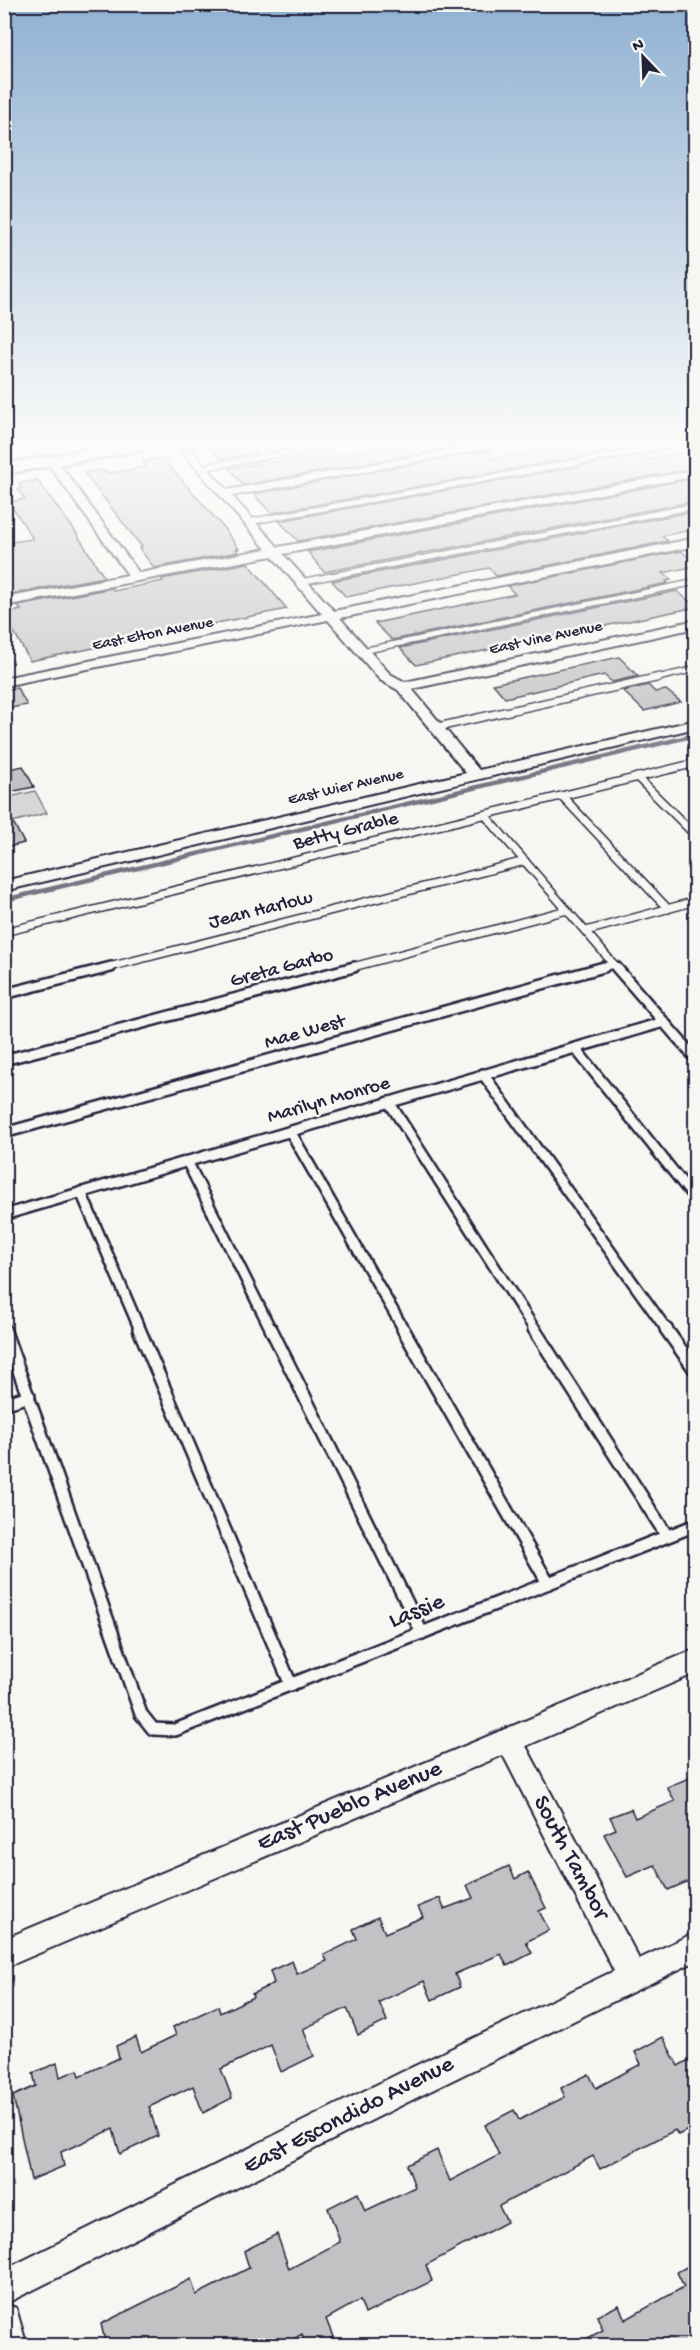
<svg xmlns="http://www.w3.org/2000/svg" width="700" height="2350" font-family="'Gochi Hand',sans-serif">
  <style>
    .green { fill: #d7d7d7; stroke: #7c7c89; stroke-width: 1.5 }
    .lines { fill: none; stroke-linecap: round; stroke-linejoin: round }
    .stream { stroke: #757583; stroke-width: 4.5 }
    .building { fill: #c2c2c4; stroke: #22223b; stroke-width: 1.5 }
    .lane-far3-casing { stroke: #22223b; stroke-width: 8 }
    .lane-far2-casing { stroke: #22223b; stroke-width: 10 }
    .lane-far1-casing { stroke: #22223b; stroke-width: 14 }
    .lane-casing { stroke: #22223b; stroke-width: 16 }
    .street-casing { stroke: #22223b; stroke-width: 4 }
    .secondary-casing { stroke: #22223b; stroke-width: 5 }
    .lane-far3 { stroke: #f6f6f2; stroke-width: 5 }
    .lane-far2 { stroke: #f6f6f2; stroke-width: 7 }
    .lane-far1 { stroke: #f6f6f2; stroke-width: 9 }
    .lane { stroke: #f6f6f2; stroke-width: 11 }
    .street { fill: #f6f6f2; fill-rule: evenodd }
    .secondary { fill: #f6f6f2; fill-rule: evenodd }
    .labels { text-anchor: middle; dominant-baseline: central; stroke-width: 5; stroke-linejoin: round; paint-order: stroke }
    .far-street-label { font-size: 16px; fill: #22223b; stroke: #f6f6f2 }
    .street-label { font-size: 20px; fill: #22223b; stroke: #f6f6f2 }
    .near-street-label { font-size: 24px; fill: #22223b; stroke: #f6f6f2 }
  </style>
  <rect width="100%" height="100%" fill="#f6f6f2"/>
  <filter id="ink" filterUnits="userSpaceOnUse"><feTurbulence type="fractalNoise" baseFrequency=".0167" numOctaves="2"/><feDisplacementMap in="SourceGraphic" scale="12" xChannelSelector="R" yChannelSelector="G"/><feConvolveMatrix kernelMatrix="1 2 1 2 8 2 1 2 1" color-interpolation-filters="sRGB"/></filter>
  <g filter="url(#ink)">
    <!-- green -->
    <path class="green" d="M35,791L47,813L12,822L5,807V798Z"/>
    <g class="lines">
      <!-- stream -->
      <path class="stream" d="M4,900L696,735"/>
    </g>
    <!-- building -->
    <g class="building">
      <path d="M247,447H252L258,453L221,459L214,452Z"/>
      <path d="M369,447H459L243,485L229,468L303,458L306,461L373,450Z"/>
      <path d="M562,447H601L608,452L271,513L253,494L489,450L490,459Z"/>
      <path d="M696,450V468L298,541L279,521L641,455L646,460Z"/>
      <path d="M162,458L223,527L239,549H236L238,552L154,568L139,548L142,547L84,473L100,470L112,473L146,467L143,461Z"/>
      <path d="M696,478V501L324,572L308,552Z"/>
      <path d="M37,480L73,528L104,577L11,594L4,583V543L33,539L9,502L25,499L18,489L22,488L19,483Z"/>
      <path d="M696,511V529L662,536L668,541L496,576L489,568L346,597L332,581Z"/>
      <path d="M681,551L696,563V566L663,573L671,580L666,581L668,583L392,640L375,623L515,594L507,586Z"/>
      <path d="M248,563L287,609L30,661L4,614L21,610L18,606L112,588L114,591L163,581L162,579Z"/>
      <path d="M677,591L696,607L416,665L400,648Z"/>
      <path d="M619,657L638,676L612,682L604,675L505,698L493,684Z"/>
      <path d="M648,685L655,692L666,690L681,702L644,711L623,691Z"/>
      <path d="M17,688L27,705L4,709V690Z"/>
      <path d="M23,766L34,787L10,792L4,782V770Z"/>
      <path d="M4,805L24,843L4,848Z"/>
      <path d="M696,1775V1878L668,1890L655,1865L627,1877L604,1834L616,1829L610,1817L631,1809L635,1818L675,1801L667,1787Z"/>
      <path d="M509,1866L515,1879L528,1872L546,1908L539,1911L549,1930L526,1942L532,1953L507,1966L501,1954L455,1974L460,1987L432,2000L424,1981L379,2002L387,2021L358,2035L347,2008L303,2029L314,2056L281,2072L271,2045L221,2069L232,2098L203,2113L193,2086L149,2107L158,2136L120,2154L113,2129L61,2152L64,2166L31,2180L13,2096L36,2086L33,2073L57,2063L60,2077L78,2070L80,2076L119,2058L116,2046L136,2037L141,2052L176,2035L173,2027L218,2006L220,2013L253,1997L252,1994L274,1983L270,1971L292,1961L297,1974L327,1961L324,1955L357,1939L353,1929L378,1917L385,1933L423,1917L418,1907L440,1898L444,1909L473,1898L467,1885Z"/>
      <path d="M663,2037L678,2066L696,2056V2126L678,2135L675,2130L600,2169L593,2156L499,2206L507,2222L426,2265L432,2281L365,2314L360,2300L326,2319L333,2337L316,2346H307L302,2334L281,2346H106L101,2324L191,2279L196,2295L249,2268L244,2251L277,2234L289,2269L340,2242L328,2208L358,2193L365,2211L415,2187L407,2165L437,2150L450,2181L499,2155L485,2125L514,2110L519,2120L565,2097L561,2088L589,2074L596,2088L641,2064L635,2052Z"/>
      <path d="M696,2262V2346H573L603,2330L597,2316L619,2305L625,2320L684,2287L677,2272Z"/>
    </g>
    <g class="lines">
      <!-- lane-far3 casing -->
      <g class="lane-far3-casing">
        <g id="lane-far3">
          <path d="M200,468L325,446"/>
          <path d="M248,522L665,446"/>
          <path d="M300,582L696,506"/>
          <path d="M362,651L696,582"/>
          <path d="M653,679L696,669"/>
        </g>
      </g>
      <!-- lane-far2 casing -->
      <g class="lane-far2-casing">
        <g id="lane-far2">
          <path d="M438,727L660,677"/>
          <path d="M637,777L696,836"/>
          <path d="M562,796L668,909"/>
          <path d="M485,815L617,968"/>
          <path d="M586,931L696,901"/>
          <path d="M4,932L696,763"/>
          <path d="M105,968L525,861"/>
          <path d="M349,968L567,910"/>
          <path d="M599,968L614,964"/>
        </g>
      </g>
      <!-- lane-far1 casing -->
      <g class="lane-far1-casing">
        <g id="lane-far1">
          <path d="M616,967L696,1059"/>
          <path d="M4,994L111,967"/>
          <path d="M575,1048L696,1200"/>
          <path d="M4,1060L354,967"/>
          <path d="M483,1074L667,1330"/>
          <path d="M389,1102L535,1330"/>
          <path d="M290,1131L404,1330"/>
          <path d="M4,1133L604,967"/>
          <path d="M187,1161L271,1330"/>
          <path d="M81,1192L140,1330"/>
          <path d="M4,1215L664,1022"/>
          <path d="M4,1328L5,1330"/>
        </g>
      </g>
      <!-- lane casing -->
      <g class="lane-casing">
        <g id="lane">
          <path d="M4,1329L141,1714L153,1729L175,1730L696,1525"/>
          <path d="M139,1329L291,1685"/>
          <path d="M271,1329L422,1633"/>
          <path d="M403,1329L548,1583"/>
          <path d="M534,1329L667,1536"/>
          <path d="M666,1329L696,1371"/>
          <path d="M4,1404L29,1396"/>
        </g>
      </g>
      <!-- street casing -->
      <g class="street-casing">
        <g id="street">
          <path d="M177,446H188L227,490L475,446H501L232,496L278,547L696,470V476L283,554L334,611L696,538V546L340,618L390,674L405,682L696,620V628L412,689L479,770L696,720V728L4,891V881L466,773L398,690L380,680L328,620L4,686V678L322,614L272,556L4,606V598L128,575L46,461L52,458L56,459L139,573L266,549Z"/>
          <path d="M696,1649V1673L526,1746L639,1959L696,1932V1961L422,2095L5,2304L16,2308L27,2346H4V2270L400,2073L614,1971L503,1755L4,1968V1939Z"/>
        </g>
      </g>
      <!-- secondary casing -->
      <g class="secondary-casing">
        <path id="secondary" d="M110,446H147L140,451L4,474V464Z"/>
      </g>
      <!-- lane-far3 -->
      <use href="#lane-far3" class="lane-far3"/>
      <!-- lane-far2 -->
      <use href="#lane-far2" class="lane-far2"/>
      <!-- lane-far1 -->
      <use href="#lane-far1" class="lane-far1"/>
      <!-- lane -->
      <use href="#lane" class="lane"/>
      <!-- street -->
      <use href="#street" class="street"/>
      <!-- secondary -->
      <use href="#secondary" class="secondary"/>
    </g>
  </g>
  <!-- sky -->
  <linearGradient id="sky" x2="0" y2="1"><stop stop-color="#90b1d3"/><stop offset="0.57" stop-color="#fbfbf9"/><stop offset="1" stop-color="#fbfbf9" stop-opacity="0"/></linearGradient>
  <rect width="700" height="776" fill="url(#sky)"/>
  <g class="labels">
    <!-- far-street labels -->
    <g class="far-street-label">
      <text transform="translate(153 635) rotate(-11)">East Elton Avenue</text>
      <text transform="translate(546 639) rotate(-12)">East Vine Avenue</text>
      <text transform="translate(346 788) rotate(-13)">East Wier Avenue</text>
    </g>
    <!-- street labels -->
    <g class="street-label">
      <text transform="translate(346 832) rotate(-14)">Betty Grable</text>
      <text transform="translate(261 911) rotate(-14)">Jean Harlow</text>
      <text transform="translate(282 969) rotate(-15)">Greta Garbo</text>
      <text transform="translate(305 1033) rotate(-16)">Mae West</text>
      <text transform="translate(329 1101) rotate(-16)">Marilyn Monroe</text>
    </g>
    <!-- near-street labels -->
    <g class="near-street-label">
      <text transform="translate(417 1612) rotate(-22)">Lassie</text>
      <text transform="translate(350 1807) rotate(-23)">East Pueblo Avenue</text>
      <text transform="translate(570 1858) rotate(62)">South Tambor</text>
      <text transform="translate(349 2116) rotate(-27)">East Escondido Avenue</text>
    </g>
  </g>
  <!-- margin -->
  <rect width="700" height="2350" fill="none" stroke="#f6f6f2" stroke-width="24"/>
  <rect x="12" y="12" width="676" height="2326" fill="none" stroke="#22223b" stroke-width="2" filter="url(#ink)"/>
  <!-- north arrow -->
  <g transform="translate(643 57) rotate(337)" stroke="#f6f6f2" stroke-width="4.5" paint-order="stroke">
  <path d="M0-4.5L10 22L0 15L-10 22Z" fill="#22223b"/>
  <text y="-9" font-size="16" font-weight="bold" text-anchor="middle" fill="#22223b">N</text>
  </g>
</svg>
